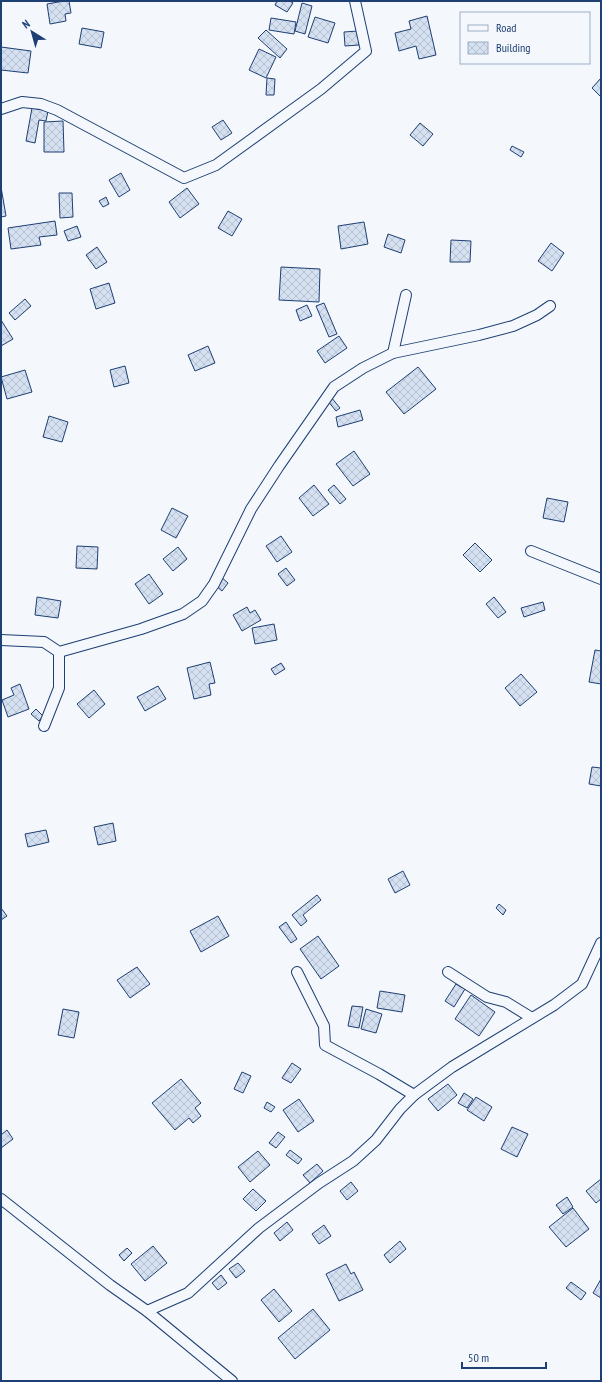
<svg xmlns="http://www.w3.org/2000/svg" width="602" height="1382" font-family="'PT Sans Narrow',sans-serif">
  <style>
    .building { fill: url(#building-cross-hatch); stroke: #1d3f73 }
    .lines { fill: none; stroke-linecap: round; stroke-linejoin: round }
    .minor-casing { stroke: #1d3f73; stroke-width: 12 }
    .minor { stroke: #f4f7fb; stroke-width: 10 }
  </style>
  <defs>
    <pattern id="building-cross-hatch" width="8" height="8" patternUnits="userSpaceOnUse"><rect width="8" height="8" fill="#d5e0f0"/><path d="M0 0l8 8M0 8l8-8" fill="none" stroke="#b6c1d1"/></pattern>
  </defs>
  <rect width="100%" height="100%" fill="#f4f7fb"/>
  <!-- building -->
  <g class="building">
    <path d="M64,1H69L71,13L65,14L66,21L50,24L47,4Z"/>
    <path d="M277,1H290L293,3L287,12L275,5Z"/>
    <path d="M302,3L312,6L305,34L295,31Z"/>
    <path d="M427,16L436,55L419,59L416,46L399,51L395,33L411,29L409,21Z"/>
    <path d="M315,17L335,23L328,43L308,37Z"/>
    <path d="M271,18L296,22L294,34L269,30Z"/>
    <path d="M82,28L104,32L101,48L79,44Z"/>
    <path d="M266,30L287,49L280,58L258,38Z"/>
    <path d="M358,31L359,45L345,46L344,32Z"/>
    <path d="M1,47L31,51L28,73L1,70Z"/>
    <path d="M259,49L276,57L266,78L249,70Z"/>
    <path d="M267,78L275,79L274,95H266Z"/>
    <path d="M601,78V97L592,88Z"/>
    <path d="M32,108L48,111L46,121L39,120L35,143L26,141Z"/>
    <path d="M223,120L232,133L221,140L212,127Z"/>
    <path d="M63,121L64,152H44V122Z"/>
    <path d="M420,123L433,134L423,146L410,135Z"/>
    <path d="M512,146L524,152L521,157L510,150Z"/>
    <path d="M121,173L130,190L119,197L109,180Z"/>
    <path d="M1,187L6,216L1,217Z"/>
    <path d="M187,188L199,204L180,218L169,202Z"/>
    <path d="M59,193H72L73,217L60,218Z"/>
    <path d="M106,197L109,204L103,207L99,201Z"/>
    <path d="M228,211L242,219L232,236L218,228Z"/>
    <path d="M55,221L57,235L39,237L41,245L11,249L8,228Z"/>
    <path d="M364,222L368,244L341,249L338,226Z"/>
    <path d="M77,226L81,237L68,241L64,231Z"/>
    <path d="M388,234L405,240L401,253L384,247Z"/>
    <path d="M451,240L471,241L470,262H450Z"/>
    <path d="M551,243L564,253L552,271L538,261Z"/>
    <path d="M97,247L107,262L96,269L86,255Z"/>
    <path d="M281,267L320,269L319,302L279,300Z"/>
    <path d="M109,283L115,303L96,309L90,289Z"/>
    <path d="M25,299L31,306L15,320L9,313Z"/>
    <path d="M324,303L337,334L329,337L316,306Z"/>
    <path d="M307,305L312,316L300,321L296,310Z"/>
    <path d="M1,320L13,339L1,346Z"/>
    <path d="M339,336L347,348L325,363L317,351Z"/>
    <path d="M208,346L215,363L195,371L188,355Z"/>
    <path d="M125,366L129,383L114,387L110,370Z"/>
    <path d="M418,367L436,389L404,414L386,392Z"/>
    <path d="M25,370L32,392L7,399L1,377Z"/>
    <path d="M331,397L340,408L336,411L327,400Z"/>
    <path d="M360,410L363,420L338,427L336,417Z"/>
    <path d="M49,416L68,422L62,442L43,437Z"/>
    <path d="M354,451L370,474L353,486L336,464Z"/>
    <path d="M314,485L329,504L313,516L299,498Z"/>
    <path d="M334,485L346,499L340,504L328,490Z"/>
    <path d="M547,498L568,502L564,522L543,518Z"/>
    <path d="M172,508L188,516L176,538L161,530Z"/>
    <path d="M281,536L292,552L277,562L266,546Z"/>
    <path d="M475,543L492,560L480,572L463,555Z"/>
    <path d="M77,546L98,547L97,569L76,568Z"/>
    <path d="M178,547L187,559L173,571L163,559Z"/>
    <path d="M286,568L295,580L287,586L278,574Z"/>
    <path d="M149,574L163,594L149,604L135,584Z"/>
    <path d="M221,577L228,583L222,591L215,585Z"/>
    <path d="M37,597L61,601L58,618L35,615Z"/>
    <path d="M494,597L506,612L498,618L486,604Z"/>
    <path d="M543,602L545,610L524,617L521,608Z"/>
    <path d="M247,607L250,613L255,610L261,620L242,631L233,615Z"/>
    <path d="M274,624L277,640L255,644L252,628Z"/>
    <path d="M595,650L601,651V684L589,682Z"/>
    <path d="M210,662L215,683L209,684L211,695L194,699L187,668Z"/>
    <path d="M281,663L285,669L275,675L271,669Z"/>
    <path d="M521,674L537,692L520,706L505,688Z"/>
    <path d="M20,684L29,709L8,717L2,700L14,695L11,688Z"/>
    <path d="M158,686L166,699L145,711L137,697Z"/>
    <path d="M94,690L105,704L89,718L77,704Z"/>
    <path d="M36,709L43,716L39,721L31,714Z"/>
    <path d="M592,767L601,768V786L589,784Z"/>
    <path d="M113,823L116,841L98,845L94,827Z"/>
    <path d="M46,830L49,842L28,847L25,834Z"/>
    <path d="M403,871L410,885L395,893L388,879Z"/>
    <path d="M317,895L321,900L303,915L307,921L301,926L292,915Z"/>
    <path d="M499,904L506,910L503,915L496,908Z"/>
    <path d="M1,908L7,916L1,920Z"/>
    <path d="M218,916L229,936L201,952L190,931Z"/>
    <path d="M286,922L297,939L291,943L279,927Z"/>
    <path d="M318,936L339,966L321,979L300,949Z"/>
    <path d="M137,967L150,984L130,998L117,980Z"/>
    <path d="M456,984L465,989L454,1007L445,1001Z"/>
    <path d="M380,991L405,995L402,1012L377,1008Z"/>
    <path d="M471,995L495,1012L479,1036L455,1019Z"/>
    <path d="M352,1006L363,1007L359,1028L348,1026Z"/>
    <path d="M63,1009L79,1012L74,1038L58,1035Z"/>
    <path d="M366,1009L382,1014L376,1033L361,1029Z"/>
    <path d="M292,1063L301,1069L291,1083L282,1078Z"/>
    <path d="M242,1072L251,1076L243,1093L234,1089Z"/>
    <path d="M181,1079L201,1103L195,1108L201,1116L193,1123L189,1118L175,1130L152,1103Z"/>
    <path d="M448,1084L457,1095L438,1111L428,1099Z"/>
    <path d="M464,1093L473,1099L467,1108L458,1103Z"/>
    <path d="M476,1097L492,1107L484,1121L467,1110Z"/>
    <path d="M299,1099L314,1121L298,1132L283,1110Z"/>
    <path d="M267,1102L275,1107L271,1112L264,1108Z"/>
    <path d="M512,1127L528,1134L517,1157L501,1149Z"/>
    <path d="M7,1130L13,1139L1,1148V1135Z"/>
    <path d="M278,1132L285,1137L276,1148L269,1143Z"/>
    <path d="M290,1150L302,1159L298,1164L286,1155Z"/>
    <path d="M258,1151L270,1165L250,1182L238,1167Z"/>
    <path d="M317,1164L323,1171L310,1183L303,1175Z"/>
    <path d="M601,1179V1199L596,1203L586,1191Z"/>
    <path d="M351,1182L358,1191L347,1200L340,1191Z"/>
    <path d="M253,1189L266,1201L256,1211L243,1199Z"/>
    <path d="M567,1197L573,1207L563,1214L556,1205Z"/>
    <path d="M573,1208L589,1229L566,1247L549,1227Z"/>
    <path d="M287,1222L293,1230L280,1241L274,1233Z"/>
    <path d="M324,1225L331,1236L319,1244L312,1234Z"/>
    <path d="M400,1241L406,1249L390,1263L384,1255Z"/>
    <path d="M153,1246L167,1263L145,1281L131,1264Z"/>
    <path d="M127,1248L132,1253L124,1261L119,1255Z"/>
    <path d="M238,1263L245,1271L236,1278L229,1269Z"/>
    <path d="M346,1264L351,1274L354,1272L363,1290L339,1301L326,1274Z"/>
    <path d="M221,1275L227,1283L218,1290L212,1283Z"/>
    <path d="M601,1279V1298L593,1293Z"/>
    <path d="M571,1282L586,1293L581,1300L566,1288Z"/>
    <path d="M274,1289L292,1311L279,1322L261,1300Z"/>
    <path d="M313,1309L330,1330L295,1359L278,1338Z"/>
  </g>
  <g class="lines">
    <!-- minor casing -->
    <g class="minor-casing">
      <g id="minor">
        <path d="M1,109L22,102L41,104L57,110L184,178L216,165L321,89L366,51L355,1"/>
        <path d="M393,353L406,295"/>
        <path d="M531,551L601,579"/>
        <path d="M1,640L44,642L59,652L141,629L183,614L202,601L214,584L251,509L279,466L334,387L363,368L393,353L479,335L513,326L537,315L550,306"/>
        <path d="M44,726L59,688V652"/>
        <path d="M297,972L324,1026L325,1045L379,1074L414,1095"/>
        <path d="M448,972L487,997L506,1002L532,1018"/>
        <path d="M1,1199L110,1285L147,1311L232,1381"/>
        <path d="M147,1311L188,1293L259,1228L319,1183L353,1161L376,1140L400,1109L414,1095L452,1067L554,1005L582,984L601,943"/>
      </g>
    </g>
    <!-- minor -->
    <use href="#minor" class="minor"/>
  </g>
  <!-- border -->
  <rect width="602" height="1382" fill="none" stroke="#1d3f73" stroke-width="4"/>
  <!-- legend -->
  <rect x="460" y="12" width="130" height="52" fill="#f4f7fb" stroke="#9eadc5"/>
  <rect x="468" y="25" width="20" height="6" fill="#f4f7fb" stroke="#9eadc5"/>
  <text x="496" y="32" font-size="12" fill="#1d3f73">Road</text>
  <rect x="468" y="42" width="20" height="12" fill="url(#building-cross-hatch)" stroke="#9eadc5"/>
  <text x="496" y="52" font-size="12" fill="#1d3f73">Building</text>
  <!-- north arrow -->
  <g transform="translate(32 32) rotate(323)" stroke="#f4f7fb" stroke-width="3" paint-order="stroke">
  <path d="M0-3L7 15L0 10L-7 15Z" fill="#1d3f73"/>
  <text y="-6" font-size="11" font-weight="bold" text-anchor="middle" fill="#1d3f73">N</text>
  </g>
  <!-- scale -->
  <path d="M462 1362v6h84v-6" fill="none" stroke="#1d3f73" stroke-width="2"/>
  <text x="468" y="1362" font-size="12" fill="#1d3f73" stroke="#f4f7fb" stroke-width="3" paint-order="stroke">50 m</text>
</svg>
